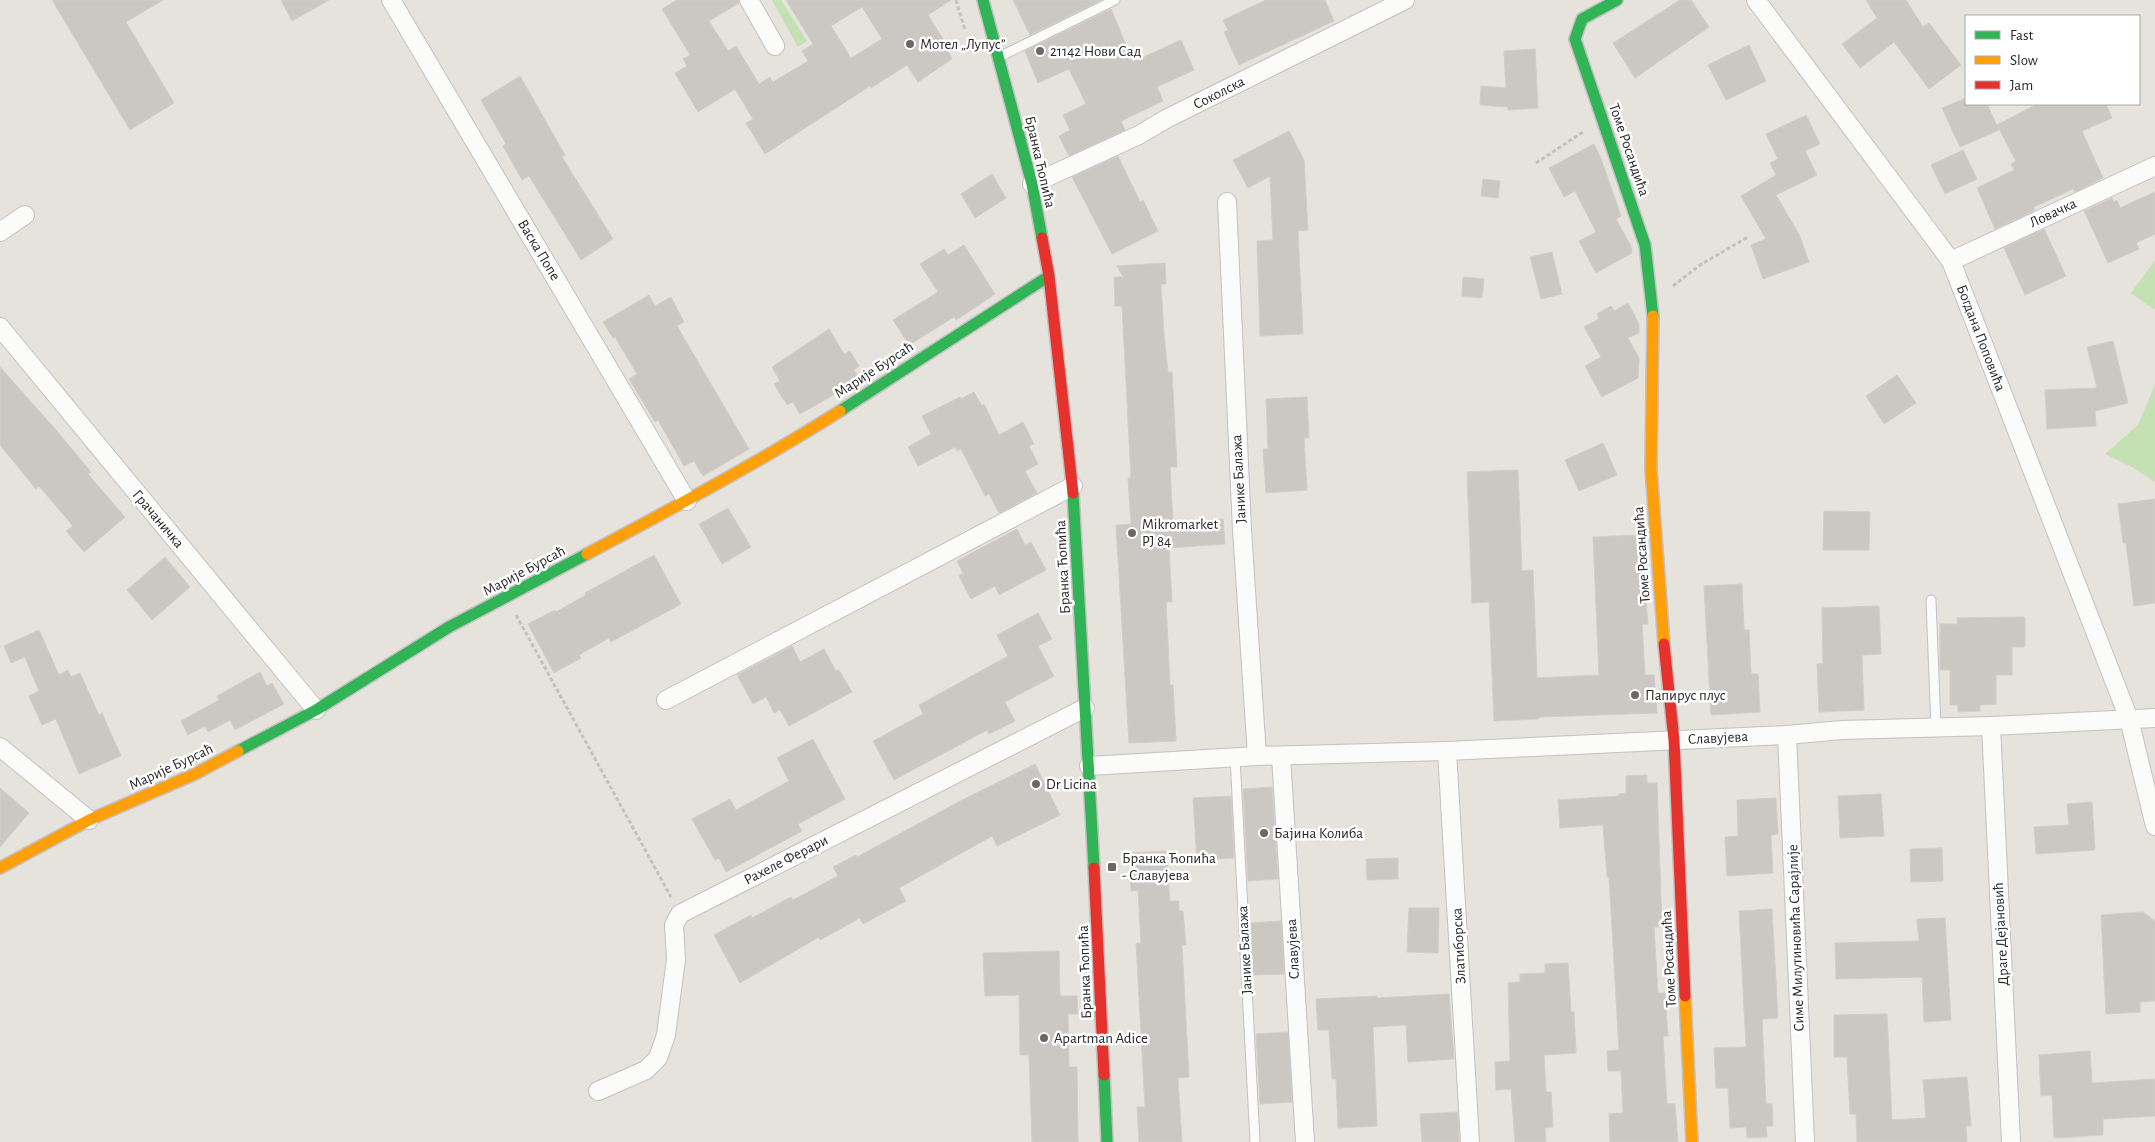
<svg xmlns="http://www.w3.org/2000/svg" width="2155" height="1142" font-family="'Alegreya Sans',sans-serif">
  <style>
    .green { fill: #c4e1b4 }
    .building { fill: #cbc8c3; stroke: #d1cec8; fill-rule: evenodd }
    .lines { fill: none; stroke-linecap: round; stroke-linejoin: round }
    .lane-casing { stroke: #c3c1c2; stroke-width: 11 }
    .street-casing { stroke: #c3c1c2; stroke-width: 20 }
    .fast-casing { stroke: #c3c1c2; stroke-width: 14 }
    .slow-casing { stroke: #c3c1c2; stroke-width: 14 }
    .jam-casing { stroke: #c3c1c2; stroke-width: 14 }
    .path { stroke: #c2c2c1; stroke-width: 3; stroke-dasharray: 4 2.5; stroke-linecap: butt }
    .lane { stroke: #fbfbfa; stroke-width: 9 }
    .street { stroke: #fbfbfa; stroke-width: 18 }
    .fast { stroke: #30b455; stroke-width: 11 }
    .slow { stroke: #ff9f0a; stroke-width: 11 }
    .jam { stroke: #e5322d; stroke-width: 11 }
    .poi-dot { fill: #6a6866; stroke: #fff; stroke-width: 2 }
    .labels { text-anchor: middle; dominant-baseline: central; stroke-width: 5; stroke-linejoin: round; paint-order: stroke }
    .poi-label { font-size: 15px; fill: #272727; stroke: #fff; text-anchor: start }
    .street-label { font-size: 15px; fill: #272727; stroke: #fff }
  </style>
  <rect width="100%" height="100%" fill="#e6e2dc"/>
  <!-- green -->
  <g class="green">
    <path d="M772,0H781L807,41L798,47Z"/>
    <path d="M2155,260V310L2131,293Z"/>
    <path d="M2155,384V482L2134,468L2105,454L2138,425Z"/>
  </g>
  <!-- building -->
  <g class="building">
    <path d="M52,0H163L126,22L174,103L130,130Z"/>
    <path d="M281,0H329L292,21Z"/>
    <path d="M677,0H738L739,3L709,21L728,51L736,46L759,84L770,77L773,82L808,61L802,51L813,44L786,0H951L928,15L950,50L948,51L952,59L918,82L907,65L871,88L870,86L765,154L746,123L753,119L735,89L698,112L675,73L687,66L683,59L690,55L662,9ZM862,7L882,39L851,58L831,26Z"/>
    <path d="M1013,0H1101L1030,35Z"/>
    <path d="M1266,0H1325L1334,21L1239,65L1224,32L1228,30L1223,20Z"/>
    <path d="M1680,0H1691L1709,27L1635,78L1613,43Z"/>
    <path d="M1866,0H1906L1923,27L1929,23L1961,65L1929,89L1894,42L1860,68L1842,44L1877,18Z"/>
    <path d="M1111,9L1133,62L1181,40L1194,70L1157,87L1163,101L1121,121L1125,130L1069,156L1059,136L1070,130L1063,115L1086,104L1069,69L1038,83L1025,51Z"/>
    <path d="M1749,45L1766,81L1726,100L1708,65Z"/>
    <path d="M1535,49L1538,108L1508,110V107L1480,105L1481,86L1506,88L1504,51Z"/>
    <path d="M520,76L565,155L562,157L613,239L581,260L529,176L522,180L503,146L506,144L481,100Z"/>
    <path d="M1966,98V104H1987L1999,130L1960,147L1942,108Z"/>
    <path d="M2037,104H2106L2112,118L2082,131L2103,178L2075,192L2073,189L2034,207L2035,210L1995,229L1977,188L2014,170L2011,164L2016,161L1997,125Z"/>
    <path d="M1806,115L1820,144L1805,151L1817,175L1776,195L1799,234L1809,262L1763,279L1751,245L1766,239L1741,196L1776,175L1770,163L1778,159L1766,134Z"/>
    <path d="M1289,131L1304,160L1308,230L1298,231L1303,334L1260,336L1257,241L1273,240L1270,176L1248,188L1233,160Z"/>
    <path d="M1594,144L1600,156L1621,216L1616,219L1631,246L1632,253L1596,273L1579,241L1596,232L1575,191L1564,197L1549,168Z"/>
    <path d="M1963,150L1977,179L1945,194L1931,165Z"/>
    <path d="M1118,156L1140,202L1143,200L1158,231L1112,254L1072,177Z"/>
    <path d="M992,174L1006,198L975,218L961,194Z"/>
    <path d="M1483,179L1500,181L1498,198L1481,196Z"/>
    <path d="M2155,192V234L2136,243L2139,249L2108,263L2084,211L2112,198L2114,202L2117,200L2120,208Z"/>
    <path d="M2044,229L2066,276L2025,295L2004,248Z"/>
    <path d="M964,245L995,294L956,320L954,317L909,345L893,320L938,292L920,264L944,249L948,255Z"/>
    <path d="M1552,252L1562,294L1541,299L1530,257Z"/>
    <path d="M1165,263L1166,284H1161L1164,334L1168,372H1172L1177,467H1170L1173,522L1223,519L1225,544L1169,548L1172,602H1166L1170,685H1173L1176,741L1129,743L1116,525L1131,524L1128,478H1131L1122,306H1115L1114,277H1123L1117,266Z"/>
    <path d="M1463,277L1484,279L1482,298L1462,296Z"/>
    <path d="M649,295L655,306L671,297L684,322L677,326L749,449L703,476L694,461L684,466L658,420L655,422L629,379L637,374L615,337L613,338L603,322Z"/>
    <path d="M1628,303L1639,324V333L1628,338L1639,358L1638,378L1602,397L1585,366L1601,357L1584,327L1599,319L1597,314L1611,306L1614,311Z"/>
    <path d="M829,329L844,354L850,351L859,366L854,370L860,380L800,414L793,402L787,405L774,384L780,381L772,367Z"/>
    <path d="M2113,341L2128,403L2095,411L2096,426L2047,429L2045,390L2097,388L2087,347Z"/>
    <path d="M0,367L57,431L91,472L88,474L125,517L84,552L66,531L73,526L39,486L36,489L0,445Z"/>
    <path d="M1897,375L1916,403L1884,424L1866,396Z"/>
    <path d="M974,392L982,406L984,404L999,435L1023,422L1034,444L1029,446L1038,464L1025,471L1037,493L999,513L989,494L985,496L961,449L957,451L955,447L918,466L908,447L931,434L922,416L960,397L961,399Z"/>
    <path d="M1307,397L1309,438H1304L1307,490L1266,493L1263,449H1268L1266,399Z"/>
    <path d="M1603,443L1617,475L1579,491L1565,460Z"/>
    <path d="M1518,470L1522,571L1533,570L1537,678L1599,675L1593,537L1641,535L1644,589H1645L1648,624H1642L1645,675H1654L1657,713L1539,717V719L1494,721L1489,602L1472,603L1467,472Z"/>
    <path d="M2155,499V603L2134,606L2126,543H2123L2118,504Z"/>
    <path d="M728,508L751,547L722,564L699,524Z"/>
    <path d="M1824,511L1870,512L1869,550H1823Z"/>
    <path d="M1017,529L1025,545L1031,542L1046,570L999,595L995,586L971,599L959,576L963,573L957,561Z"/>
    <path d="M654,555L681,604L611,642L609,638L579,655L581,658L554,673L528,624L555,610L556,612L586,595L585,593Z"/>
    <path d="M165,557L190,587L152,620L127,590Z"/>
    <path d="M1742,584L1744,630H1749L1751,674H1758L1760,712L1711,715L1704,586Z"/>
    <path d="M1879,606L1881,654L1862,655L1864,710L1819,712L1817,664H1823L1822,608Z"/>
    <path d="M1038,613L1052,639L1038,646L1054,676L1005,702L1015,721L989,734L987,730L894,780L873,741L923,714L919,705L1008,656L997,635Z"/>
    <path d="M2025,617V647H2012V675H1996V704L1980,705V711L1958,712V705H1950V670H1940V624H1958L1957,618Z"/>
    <path d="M39,630L59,675L68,670L71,677L80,673L99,715L102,713L121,756L79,774L56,719L42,725L29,696L39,691L25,657L11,663L4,646Z"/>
    <path d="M792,646L800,662L824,649L836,671L839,670L852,692L789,726L780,710L774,713L766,697L753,704L737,675Z"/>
    <path d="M260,672L267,686L272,683L284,704L235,730L230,720L208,732L205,726L188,735L181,721L219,700L217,696Z"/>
    <path d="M813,739L845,799L798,824L802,831L726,872L719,858L715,860L692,819L730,799L736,810L789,781L777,758Z"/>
    <path d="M1035,764L1060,815L997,846L992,836L899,888L906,901L863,924L860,918L820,940L819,937L740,983L714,935L751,915L752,918L791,897L793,900L838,876L833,867L856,855L857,857L962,800Z"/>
    <path d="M1647,775V783H1657L1662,927H1654L1658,993H1665L1668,1036H1663L1667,1104H1675L1678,1142H1610L1609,1114L1623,1113L1621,1071H1608L1607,1051L1619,1050L1609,877H1607L1603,825L1560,828L1558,800L1619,796V794L1626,793V776Z"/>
    <path d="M1272,787L1278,879L1248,881L1243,789Z"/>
    <path d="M0,788L29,813L0,847Z"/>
    <path d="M1881,794L1884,836L1840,838L1838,796Z"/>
    <path d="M1231,796L1234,858L1197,860L1193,798Z"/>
    <path d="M1776,798L1778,834L1771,835L1773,873L1727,876L1725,837L1738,836L1737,800Z"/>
    <path d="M2092,802L2095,850L2036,854L2034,827L2069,825L2067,804Z"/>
    <path d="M1942,848L1943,881L1911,882L1910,849Z"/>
    <path d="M1166,851L1170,901H1179V911H1183L1186,945H1182L1189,1077L1178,1078L1182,1142H1139L1137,1107H1145L1136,943H1141L1138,890L1131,891L1129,853Z"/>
    <path d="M1398,858V879L1367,880L1366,859Z"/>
    <path d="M1409,908H1439L1438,953L1407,952Z"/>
    <path d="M1772,909L1778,1018L1762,1019L1766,1104H1772L1773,1126H1766L1767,1137L1747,1138L1746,1127L1730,1128L1728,1088H1716L1714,1048L1746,1047L1739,911Z"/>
    <path d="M2143,912L2155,921V1001L2140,1002V1012L2106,1014L2101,915Z"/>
    <path d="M1945,918L1951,1020L1924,1022L1922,977L1836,979L1835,943L1919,941L1917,919Z"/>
    <path d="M1281,921L1284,974L1253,975L1250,923Z"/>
    <path d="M1059,951L1060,996H1077L1078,1014H1068L1069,1067H1077L1078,1142H1032L1029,1055H1020L1019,995L985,996L983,953Z"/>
    <path d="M1568,963L1571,1012H1574L1576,1053L1544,1055L1546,1092H1551L1553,1127L1545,1128L1546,1142H1515L1511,1089L1496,1090L1495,1062L1510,1061L1508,983L1520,982V974L1545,973V964Z"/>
    <path d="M1449,994L1454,1059L1408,1062L1406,1025L1373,1027L1377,1126L1338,1128L1336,1079H1332L1329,1030H1318L1316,999L1377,996V998Z"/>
    <path d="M1887,1014L1892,1120L1926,1118L1923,1080L1967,1077L1971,1126H1966L1967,1142H1857L1856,1114H1850L1847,1057H1834V1015Z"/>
    <path d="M1288,1032L1292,1102L1260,1104L1256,1034Z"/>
    <path d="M2090,1051L2092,1083L2155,1079V1116L2103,1119V1135L2054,1138L2052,1095L2041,1096L2039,1055Z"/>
    <path d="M1458,1112L1459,1142H1422L1420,1114Z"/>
  </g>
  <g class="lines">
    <!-- lane casing -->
    <g class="lane-casing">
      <g id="lane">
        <path d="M999,57L1115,0"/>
        <path d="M1931,600L1936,728"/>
        <path d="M1235,757L1255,1142"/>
      </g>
    </g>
    <!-- street casing -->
    <g class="street-casing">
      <g id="street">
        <path d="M391,0L687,501"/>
        <path d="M749,0L775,46"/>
        <path d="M1756,0L1951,261L2129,719L2155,826"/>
        <path d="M1032,184L1139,135L1166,119L1405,0"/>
        <path d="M1227,202L1242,530L1257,756"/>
        <path d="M0,232L25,215"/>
        <path d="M1951,261L2155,166"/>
        <path d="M0,327L316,710"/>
        <path d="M666,700L1073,486"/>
        <path d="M1991,726L2011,1142"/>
        <path d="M1787,735L1805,1142"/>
        <path d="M0,747L89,820"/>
        <path d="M1447,751L1470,1142"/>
        <path d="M1281,756L1305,1142"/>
        <path d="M1089,766L1257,756L1447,751L1787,735L1842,730L1991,726L2155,718"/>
        <path d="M598,1091L646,1070L658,1058L666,1035L676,959L674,925L680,914L1085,708"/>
      </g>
    </g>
    <!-- fast casing -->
    <g class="fast-casing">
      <g id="fast">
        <path d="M983,0L1032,184L1042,238"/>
        <path d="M1617,0L1582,19L1575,39L1645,245L1653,316"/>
        <path d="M840,411L1049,276"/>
        <path d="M1073,493L1094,868"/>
        <path d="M238,751L316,710L449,627L587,554"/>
        <path d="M1104,1075L1107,1142"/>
      </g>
    </g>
    <!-- slow casing -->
    <g class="slow-casing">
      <g id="slow">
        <path d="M1653,316L1651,469L1664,644"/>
        <path d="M587,554C673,508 758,463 840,411"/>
        <path d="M0,868L89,820L195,774L238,751"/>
        <path d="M1685,996L1692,1142"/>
      </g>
    </g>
    <!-- jam casing -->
    <g class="jam-casing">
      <g id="jam">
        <path d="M1042,238L1049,276L1073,493"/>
        <path d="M1664,644L1674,740L1685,996"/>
        <path d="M1094,868L1104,1075"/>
      </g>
    </g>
    <!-- path -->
    <g class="path">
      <path d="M956,0L965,30"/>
      <path d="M1536,163L1583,132"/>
      <path d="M1673,286L1700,265L1748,237"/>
      <path d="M516,615L671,897"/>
    </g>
    <!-- lane -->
    <use href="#lane" class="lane"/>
    <!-- street -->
    <use href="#street" class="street"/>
    <!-- fast -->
    <use href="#fast" class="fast"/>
    <!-- slow -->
    <use href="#slow" class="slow"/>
    <!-- jam -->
    <use href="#jam" class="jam"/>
  </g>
  <!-- markers -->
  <g class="poi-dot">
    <circle cx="910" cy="44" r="5"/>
    <circle cx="1040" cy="51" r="5"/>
    <circle cx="1132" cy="533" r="5"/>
    <circle cx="1635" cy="695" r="5"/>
    <circle cx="1036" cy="784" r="5"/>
    <circle cx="1264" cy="833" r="5"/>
    <rect x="1107" y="862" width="10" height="10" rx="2.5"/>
    <circle cx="1044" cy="1038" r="5"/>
  </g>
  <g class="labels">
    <!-- poi labels -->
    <g class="poi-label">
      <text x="920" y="44">Мотел „Лупус”</text>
      <text x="1050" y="51">21142 Нови Сад</text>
      <text x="1142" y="524">Mikromarket<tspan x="1142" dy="17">PJ 84</tspan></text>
      <text x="1645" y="695">Папирус плус</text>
      <text x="1046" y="784">Dr Licina</text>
      <text x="1274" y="833">Бајина Колиба</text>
      <text x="1122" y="858">Бранка Ћопића<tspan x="1122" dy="17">- Славујева</tspan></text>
      <text x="1054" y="1038">Apartman Adice</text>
    </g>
    <!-- street labels -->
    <g class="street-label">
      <text transform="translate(1219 93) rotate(-27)">Соколска</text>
      <text transform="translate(1629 150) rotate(71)">Томе Росандића</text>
      <text transform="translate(1040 162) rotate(77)">Бранка Ћопића</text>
      <text transform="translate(2053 213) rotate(-25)">Ловачка</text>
      <text transform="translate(539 250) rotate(59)">Васка Попе</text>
      <text transform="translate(1981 338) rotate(69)">Богдана Поповића</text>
      <text transform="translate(874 370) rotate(-33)">Марије Бурсаћ</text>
      <text transform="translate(1239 479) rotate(-93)">Јанике Балажа</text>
      <text transform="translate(158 519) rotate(50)">Грачаничка</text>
      <text transform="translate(1642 555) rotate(-94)">Томе Росандића</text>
      <text transform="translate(1063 567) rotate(-93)">Бранка Ћопића</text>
      <text transform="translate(524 571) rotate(-28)">Марије Бурсаћ</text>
      <text transform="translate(1718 738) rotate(-3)">Славујева</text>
      <text transform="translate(171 767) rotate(-25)">Марије Бурсаћ</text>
      <text transform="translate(786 860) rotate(-27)">Рахеле Ферари</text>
      <text transform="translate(2001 934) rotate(-93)">Драге Дејановић</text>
      <text transform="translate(1796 938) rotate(-92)">Симе Милутиновића Сарајлије</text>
      <text transform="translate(1459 946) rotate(-93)">Златиборска</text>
      <text transform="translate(1293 949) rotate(-93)">Славујева</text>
      <text transform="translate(1245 950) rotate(-93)">Јанике Балажа</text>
      <text transform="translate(1669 959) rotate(-93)">Томе Росандића</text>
      <text transform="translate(1085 972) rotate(-92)">Бранка Ћопића</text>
    </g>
  </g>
  <!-- legend -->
  <rect x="1965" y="15" width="175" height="90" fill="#ffffff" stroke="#a9a9a9"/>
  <rect x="1975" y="31" width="25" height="8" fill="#30b455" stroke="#a9a9a9"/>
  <text x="2010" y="40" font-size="15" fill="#272727">Fast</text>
  <rect x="1975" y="56" width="25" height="8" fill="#ff9f0a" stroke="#a9a9a9"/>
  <text x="2010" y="65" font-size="15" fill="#272727">Slow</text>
  <rect x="1975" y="81" width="25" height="8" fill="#e5322d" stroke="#a9a9a9"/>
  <text x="2010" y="90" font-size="15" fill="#272727">Jam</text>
</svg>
